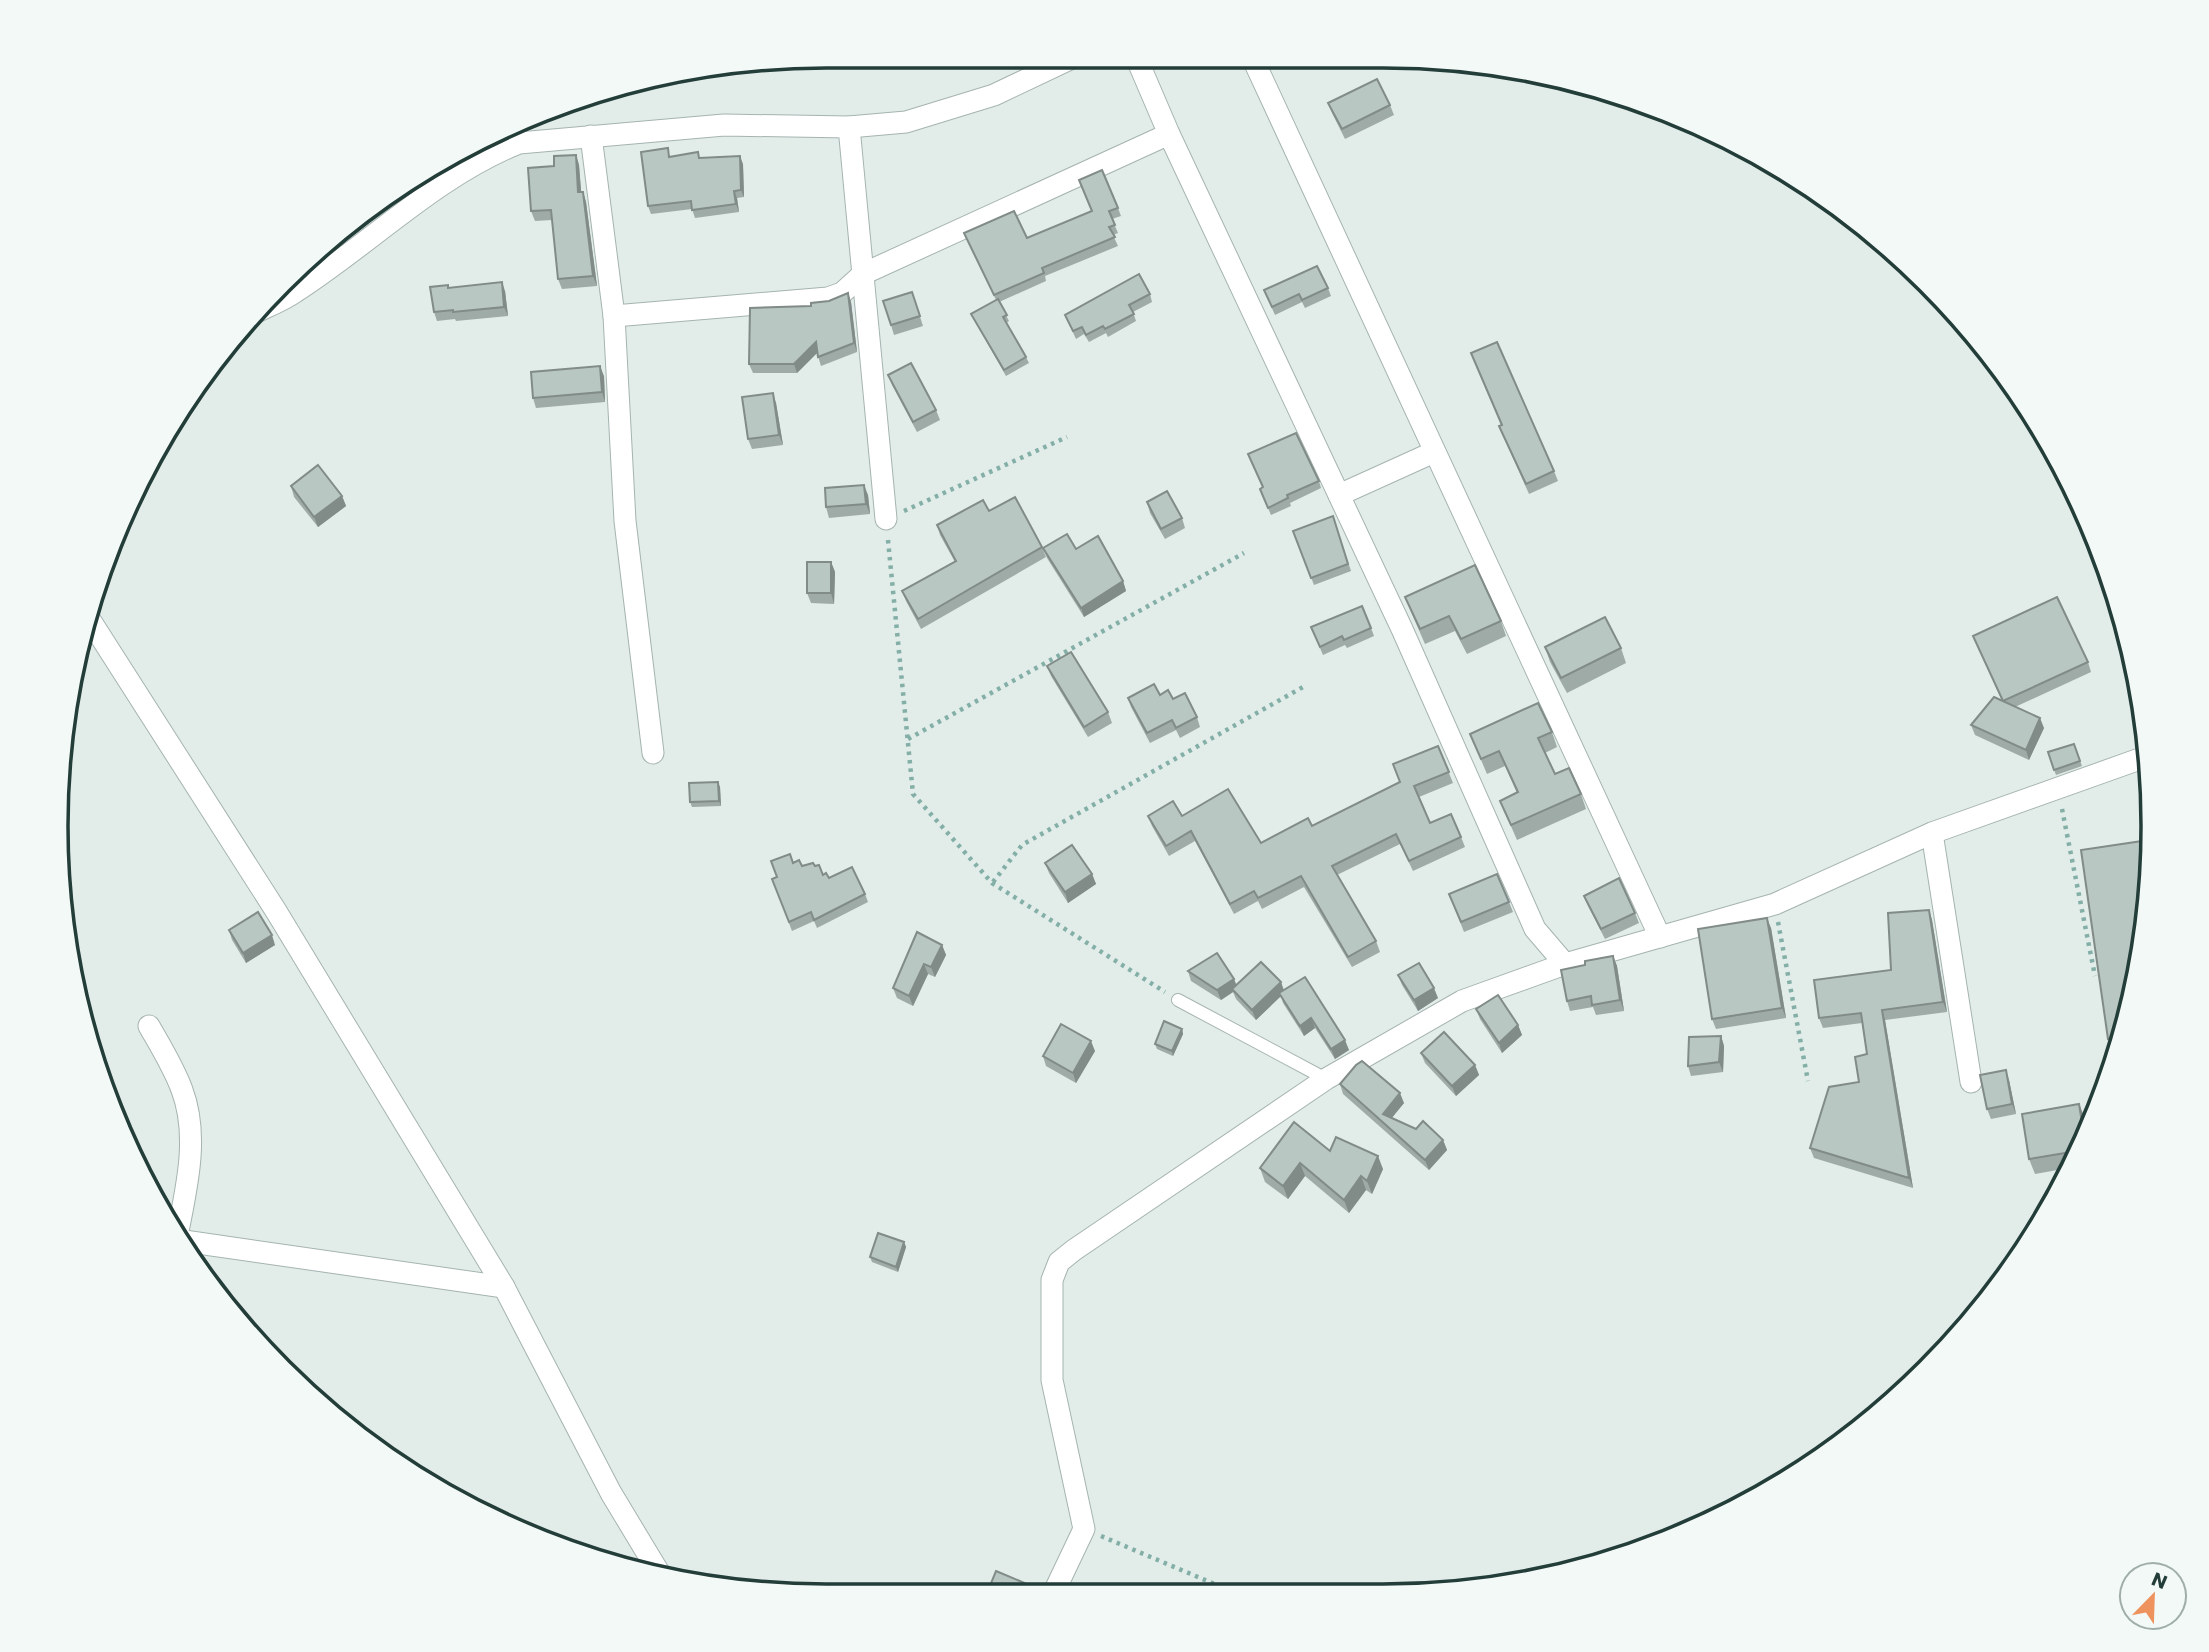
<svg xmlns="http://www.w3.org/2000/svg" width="2209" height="1652" font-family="Poppins,sans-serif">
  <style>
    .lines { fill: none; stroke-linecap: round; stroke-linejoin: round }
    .service-casing { stroke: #a5b4b1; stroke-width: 14 }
    .minor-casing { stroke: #a5b4b1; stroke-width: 23 }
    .tertiary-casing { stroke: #a5b4b1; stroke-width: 23 }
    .path { stroke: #83afa7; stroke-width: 4.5; stroke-dasharray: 3.5 5; stroke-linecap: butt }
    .service { stroke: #fff; stroke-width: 12 }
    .minor { stroke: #fff; stroke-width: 21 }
    .tertiary { stroke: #fff; stroke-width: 21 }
    .wall { fill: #9eaba7 }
    .shaded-wall { fill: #818b88 }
    .building { fill: #b8c7c2; stroke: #818b88; stroke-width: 2 }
    .rim { fill: none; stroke: #233d39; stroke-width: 3.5 }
  </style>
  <rect width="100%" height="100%" fill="#e2ece9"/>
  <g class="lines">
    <!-- service casing -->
    <g class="service-casing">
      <path id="service" d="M1178,1000L1326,1079"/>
    </g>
    <!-- minor casing -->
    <g class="minor-casing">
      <g id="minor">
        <path d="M1136,57L1169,134L1402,629L1535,929L1565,964"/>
        <path d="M1252,57L1660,937"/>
        <path d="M849,127L886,519"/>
        <path d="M591,136L614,316L625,521L653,753"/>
        <path d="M614,316L828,298L842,293L863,274L1169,134"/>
        <path d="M1339,495L1434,452"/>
        <path d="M90,620L276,911L504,1287L611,1493L658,1571"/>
        <path d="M1932,833L1971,1082"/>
        <path d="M149,1026C161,1047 174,1068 182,1090C199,1135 187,1186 178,1231"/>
        <path d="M184,1241L504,1287"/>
        <path d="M1054,1592L1084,1529L1052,1380V1280L1059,1262L1074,1250L1326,1079L1462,1001L1565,964L1775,904L1932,833L2148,756"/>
      </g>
    </g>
    <!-- tertiary casing -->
    <g class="tertiary-casing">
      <path id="tertiary" d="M252,314C266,307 282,301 295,292C370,244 436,176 519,143L724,125L849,127L906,122L994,95L1074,57"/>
    </g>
    <!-- path -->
    <g class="path">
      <path d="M904,511L1067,437"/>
      <path d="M888,540L913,794L992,883L1165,992"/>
      <path d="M908,739L1244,553"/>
      <path d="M2062,809L2095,976"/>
      <path d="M993,882L1022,845L1303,687"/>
      <path d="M1778,922L1808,1081"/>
      <path d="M1101,1536L1231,1591"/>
    </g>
    <!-- service -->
    <use href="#service" class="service"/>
    <!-- minor -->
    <use href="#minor" class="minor"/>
    <!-- tertiary -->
    <use href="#tertiary" class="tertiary"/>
  </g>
  <!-- wall -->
  <g class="wall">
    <path d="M1328,103L1390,105L1394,115L1345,139L1332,113Z"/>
    <path d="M576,155L579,165L581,192H583L586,202L597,286L562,289L558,279L552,220L535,221L531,211L554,166Z"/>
    <path d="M671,156L700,158L743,164L744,197L737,198L739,212L695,218L692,209L651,214L648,206Z"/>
    <path d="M1118,208L1121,216L1112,219L1118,233L1113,235L1118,246L1045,276L1046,281L999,302L1009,321L1006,323L1026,357L1029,363L1006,376L974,320L971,314L996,300L964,233L1027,238Z"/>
    <path d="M449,288L505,291L508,316L456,321L455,319L437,321L434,312Z"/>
    <path d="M1328,288L1331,296L1305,308L1302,302L1275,315L1264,290Z"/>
    <path d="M912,292L923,326L894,335L891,325Z"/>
    <path d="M848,293L851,302L857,352L821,366L817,353L797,373H753L749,364L811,306L829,301Z"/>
    <path d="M1150,294L1152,302L1133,312L1136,321L1108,337L1106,333L1089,342L1084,334L1076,339L1065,315Z"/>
    <path d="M1471,353L1554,471L1558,481L1529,494L1503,436L1499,426L1501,425Z"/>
    <path d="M888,375L936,410L940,420L917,432L892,385Z"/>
    <path d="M604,376L605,402L536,408L533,398Z"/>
    <path d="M776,403L783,445L752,449L748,439Z"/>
    <path d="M1248,454L1319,481L1321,488L1290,503L1291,506L1271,515L1260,489L1263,488Z"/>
    <path d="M291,486L342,496L346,506L318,527L294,497Z"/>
    <path d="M868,495L870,514L829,518L826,507Z"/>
    <path d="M1147,502L1182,518L1185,528L1165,539L1150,513Z"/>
    <path d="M989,511L1042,547L1046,557L921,629L906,601L902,591L955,562L940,535L937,525Z"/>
    <path d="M1333,516L1351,571L1314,585L1293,531Z"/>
    <path d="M1043,548L1123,581L1126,591L1084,617L1047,558Z"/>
    <path d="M831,562L835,572L834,604L811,603L807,593Z"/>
    <path d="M1405,597L1501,621L1506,636L1467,654L1455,631L1425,644L1411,612Z"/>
    <path d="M1311,627L1371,628L1374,636L1347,648L1345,645L1323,655Z"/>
    <path d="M1973,636L2088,662L2091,672L2015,707L2044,728L2029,760L1975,735L1971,725L2002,701Z"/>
    <path d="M1545,647L1621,648L1626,663L1567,693L1550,662Z"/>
    <path d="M1047,666L1108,712L1112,723L1088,737L1051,676Z"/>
    <path d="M1160,695L1173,699L1197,717L1200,727L1180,738L1176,730L1150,743L1131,707L1128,698Z"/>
    <path d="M1552,732L1557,747L1545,753L1555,774L1581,794L1586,809L1517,840L1500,801L1517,793L1505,766L1487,774L1470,734Z"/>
    <path d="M2074,744L2082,766L2056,775L2048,752Z"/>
    <path d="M1438,746L1453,783L1419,797L1430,823L1461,837L1465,847L1413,871L1400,844L1337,875L1376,941L1380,952L1352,967L1304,887L1262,909L1258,901L1234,914L1195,841L1169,856L1152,826L1148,816H1182L1261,843L1312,826L1400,782Z"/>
    <path d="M720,787L721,806L692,807L690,802Z"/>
    <path d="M793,863L802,866H815L823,875L829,878L865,894L868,902L817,928L814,921L792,931L772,879L777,877Z"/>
    <path d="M1045,863L1092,874L1096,884L1068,903L1049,873Z"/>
    <path d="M1449,894L1509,902L1513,912L1464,932Z"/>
    <path d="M1584,896L1635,913L1639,923L1605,939L1588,906Z"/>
    <path d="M1929,910L1932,920L1947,1012L1885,1020L1913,1188L1814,1158L1810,1148L1859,1082L1867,1054L1862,1023L1823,1028L1819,1018L1891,970Z"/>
    <path d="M2146,927L2118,1048L2112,1049L2108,1039Z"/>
    <path d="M1771,928L1786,1018L1716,1029L1712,1019Z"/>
    <path d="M229,930L275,945L246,963L232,940Z"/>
    <path d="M942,945L946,955L935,977L928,974L913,1006L897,998L893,988Z"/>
    <path d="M1613,956L1617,966L1624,1011L1596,1015L1593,1007L1570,1011L1567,1001L1585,965Z"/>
    <path d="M1188,971L1234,979L1236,985L1281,982L1284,990L1349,1050L1335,1059L1315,1028L1304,1036L1283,1003L1281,996L1256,1020L1236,999L1233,992L1221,1000L1191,981Z"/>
    <path d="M1398,975L1438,998L1418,1011L1402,985Z"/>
    <path d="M1476,1009L1518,1025L1522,1035L1502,1053L1480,1019Z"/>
    <path d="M1182,1029L1183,1034L1173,1056L1157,1049L1155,1044Z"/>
    <path d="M1721,1036L1724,1046L1723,1072L1691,1076L1688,1066Z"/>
    <path d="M1095,1051L1076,1083L1046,1066L1043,1056Z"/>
    <path d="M1421,1053L1475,1065L1479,1075L1456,1096L1425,1063Z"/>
    <path d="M2009,1080L2016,1114L1991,1119L1987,1109Z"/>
    <path d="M1340,1084L1404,1103L1391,1118L1443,1140L1447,1150L1429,1170L1343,1094Z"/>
    <path d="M2079,1104L2085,1119L2087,1130L2069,1168L2035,1174L2029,1159Z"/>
    <path d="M1330,1151L1383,1169L1372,1194L1366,1190L1349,1213L1305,1176L1288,1199L1265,1182L1260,1168Z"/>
    <path d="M904,1242L906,1247L898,1272L872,1262L870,1257Z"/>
  </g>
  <!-- shaded-wall -->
  <g class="shaded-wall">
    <path d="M576,155L579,165L582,202L578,192Z"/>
    <path d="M740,156L743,164L744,197L741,190Z"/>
    <path d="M734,191L737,198L739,212L736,204Z"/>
    <path d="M583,192L586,202L597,286L593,276Z"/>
    <path d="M502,282L505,291L508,316L504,307Z"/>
    <path d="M848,293L851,302L857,352L854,343Z"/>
    <path d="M816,342L819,351L797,373L794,364Z"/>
    <path d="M600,366L604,376L605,402L602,392Z"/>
    <path d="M773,393L776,403L783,445L779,435Z"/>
    <path d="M864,485L868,495L870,514L866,504Z"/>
    <path d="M342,496L346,506L318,527L314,517Z"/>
    <path d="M831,562L835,572L834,604L831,593Z"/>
    <path d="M1123,581L1126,591L1084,617L1081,608Z"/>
    <path d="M2040,718L2044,728L2029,760L2026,750Z"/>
    <path d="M718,782L720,787L721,806L719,801Z"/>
    <path d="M1092,874L1096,884L1068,903L1065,892Z"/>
    <path d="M1929,910L1932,920L1947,1012L1943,1002Z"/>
    <path d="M1767,918L1771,928L1786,1018L1782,1008Z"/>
    <path d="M272,935L275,945L246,963L243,953Z"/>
    <path d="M942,945L946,955L935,977L931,967Z"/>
    <path d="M1613,956L1617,966L1624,1011L1620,1000Z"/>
    <path d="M924,964L928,974L913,1006L909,996Z"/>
    <path d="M1234,979L1238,989H1232L1233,992L1221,1000L1217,990Z"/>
    <path d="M1281,982L1284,992L1279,993L1281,996L1256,1020L1252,1010Z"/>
    <path d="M1434,988L1438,998L1418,1011L1414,1000Z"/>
    <path d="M1882,1010L1885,1020L1913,1188L1909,1178Z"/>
    <path d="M1311,1018L1315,1028L1304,1036L1300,1026Z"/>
    <path d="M1518,1025L1522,1035L1502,1053L1499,1043Z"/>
    <path d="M1182,1029L1183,1034L1173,1056L1172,1051Z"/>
    <path d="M1721,1036L1724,1046L1723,1072L1719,1062Z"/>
    <path d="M1345,1040L1349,1050L1335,1059L1331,1049Z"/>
    <path d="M1091,1041L1095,1051L1076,1083L1073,1073Z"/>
    <path d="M1475,1065L1479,1075L1456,1096L1452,1086Z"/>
    <path d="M2006,1070L2009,1080L2016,1114L2012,1104Z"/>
    <path d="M1400,1093L1404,1103L1387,1124L1383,1114Z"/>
    <path d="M2079,1104L2085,1119L2087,1130L2084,1135Z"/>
    <path d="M1443,1140L1447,1150L1429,1170L1425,1160Z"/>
    <path d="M1378,1156L1383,1169L1372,1194L1367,1181Z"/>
    <path d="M1300,1163L1305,1176L1288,1199L1283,1186Z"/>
    <path d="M1361,1176L1366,1190L1349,1213L1344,1200Z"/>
    <path d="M904,1242L906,1247L898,1272L896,1267Z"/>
  </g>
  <!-- building -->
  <g class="building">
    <path d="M1377,79L1390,105L1342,129L1328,103Z"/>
    <path d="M668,148L669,157L698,152L699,158L740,156L741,190L734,191L736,204L692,210L691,201L648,206L641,152Z"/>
    <path d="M576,155L578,192H583L593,276L558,279L551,210L531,211L528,168L554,166V156Z"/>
    <path d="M1102,170L1118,208L1109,211L1115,225L1109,227L1115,237L1042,268L1044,273L994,295L964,233L1014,211L1027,238L1092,211L1079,180Z"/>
    <path d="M1317,266L1328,288L1302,300L1299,294L1272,307L1264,290Z"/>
    <path d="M1139,274L1150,294L1129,305L1134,314L1105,329L1103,326L1086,335L1082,327L1073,331L1065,315Z"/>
    <path d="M502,282L504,307L453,312V310L434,312L430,287L448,285V288Z"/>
    <path d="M912,292L920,316L891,325L883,301Z"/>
    <path d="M848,293L854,343L818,357L816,342L794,364H749L750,308L811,306V303L829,301Z"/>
    <path d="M998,299L1007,315L1003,317L1026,357L1004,370L971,314Z"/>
    <path d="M1497,342L1554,471L1526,484L1499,426L1502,425L1471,353Z"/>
    <path d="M911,363L936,410L913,422L888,375Z"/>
    <path d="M600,366L602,392L533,398L531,372Z"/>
    <path d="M773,393L779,435L748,439L742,397Z"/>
    <path d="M1296,433L1319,481L1287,495L1288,498L1268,508L1260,489L1263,487L1248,454Z"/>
    <path d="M318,465L342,496L314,517L291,486Z"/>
    <path d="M864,485L866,504L826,507L825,488Z"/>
    <path d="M1167,491L1182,518L1161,529L1147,502Z"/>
    <path d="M1015,497L1042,547L918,619L902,591L956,561L937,525L983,500L989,511Z"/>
    <path d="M1333,516L1348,564L1311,578L1293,531Z"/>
    <path d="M1067,534L1076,549L1098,536L1123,581L1081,608L1043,548Z"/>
    <rect x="807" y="562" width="24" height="31"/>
    <path d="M1475,565L1501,621L1461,639L1449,616L1420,629L1405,597Z"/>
    <path d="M2057,597L2088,662L2003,701L1973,636Z"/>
    <path d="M1362,606L1371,628L1344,640L1342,636L1320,647L1311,627Z"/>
    <path d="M1605,617L1621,648L1561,678L1545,647Z"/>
    <path d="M1071,652L1108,712L1084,727L1047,666Z"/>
    <path d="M1154,684L1160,695L1168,690L1173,699L1185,693L1197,717L1176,728L1172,720L1147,733L1128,698Z"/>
    <path d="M1994,697L2040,718L2026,750L1971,725Z"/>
    <path d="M1538,703L1552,732L1538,738L1555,774L1569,768L1581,794L1511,825L1500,801L1518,792L1499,751L1481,759L1470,734Z"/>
    <path d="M2074,744L2080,761L2054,770L2048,752Z"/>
    <path d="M1438,746L1449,772L1414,786L1430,823L1451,814L1461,837L1409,861L1396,834L1332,866L1376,941L1348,957L1301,876L1258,898L1254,891L1230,904L1191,831L1166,846L1148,816L1173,801L1182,816L1228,789L1261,843L1308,818L1312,826L1400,782L1393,764Z"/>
    <path d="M718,782L719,801L690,802L689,783Z"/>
    <path d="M2149,840L2146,927L2121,1037L2108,1039L2081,850Z"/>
    <path d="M1072,845L1092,874L1065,892L1045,863Z"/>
    <path d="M790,854L793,863L799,860L802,866L813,863L815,866L819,865L823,875L826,873L829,878L852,867L865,894L814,920L811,912L789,922L772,879L777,877L771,861Z"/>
    <path d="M1497,874L1509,902L1461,922L1449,894Z"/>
    <path d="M1619,878L1635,913L1601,929L1584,896Z"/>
    <path d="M1929,910L1943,1002L1882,1010L1909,1178L1810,1148L1829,1087L1859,1082L1855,1057L1867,1054L1861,1013L1819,1018L1814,980L1891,970L1888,913Z"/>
    <path d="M258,912L272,935L243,953L229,930Z"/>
    <path d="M1767,918L1782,1008L1712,1019L1698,929Z"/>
    <path d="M917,932L942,945L931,967L924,964L909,996L893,988Z"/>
    <path d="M1217,953L1234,979L1217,990L1188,971Z"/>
    <path d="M1613,956L1620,1000L1592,1005L1591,996L1567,1001L1561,970L1585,965V961Z"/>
    <path d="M1261,962L1281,982L1252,1010L1232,989Z"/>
    <path d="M1419,963L1434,988L1414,1000L1398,975Z"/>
    <path d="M1305,977L1345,1040L1331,1049L1311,1018L1300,1026L1279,993Z"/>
    <path d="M1498,995L1518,1025L1499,1043L1476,1009Z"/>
    <path d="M1164,1021L1182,1029L1172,1051L1155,1044Z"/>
    <path d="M1061,1024L1091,1041L1073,1073L1043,1056Z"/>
    <path d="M1444,1032L1475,1065L1452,1086L1421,1053Z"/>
    <path d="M1721,1036L1719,1062L1688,1066L1689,1037Z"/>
    <path d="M1362,1061L1400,1093L1383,1114L1416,1129L1423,1121L1443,1140L1425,1160L1340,1084L1356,1065Z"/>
    <path d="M2006,1070L2012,1104L1987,1109L1980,1075Z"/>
    <path d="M2079,1104L2084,1135L2077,1151L2029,1159L2022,1114Z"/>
    <path d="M1294,1122L1330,1151L1336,1137L1378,1156L1367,1181L1361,1176L1344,1200L1300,1163L1283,1186L1260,1168Z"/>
    <path d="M878,1233L904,1242L896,1267L870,1257Z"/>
    <path d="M996,1571L1034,1587L1032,1593H987Z"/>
  </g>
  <!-- crop -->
  <path d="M0 0H2209V1652H0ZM826 68H1383A758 758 0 0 1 2141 826V826A758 758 0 0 1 1383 1584H826A758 758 0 0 1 68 826V826A758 758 0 0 1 826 68Z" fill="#f3f9f6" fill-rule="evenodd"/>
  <path class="rim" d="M826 68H1383A758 758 0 0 1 2141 826V826A758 758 0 0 1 1383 1584H826A758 758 0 0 1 68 826V826A758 758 0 0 1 826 68Z"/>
  <!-- north arrow -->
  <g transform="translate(2153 1596) rotate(23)"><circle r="33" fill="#f3f9f6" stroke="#a0aeaa" stroke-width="2"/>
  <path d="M0-5L12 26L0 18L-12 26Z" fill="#ef935e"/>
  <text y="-10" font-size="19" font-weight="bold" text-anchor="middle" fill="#233d39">N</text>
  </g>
</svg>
